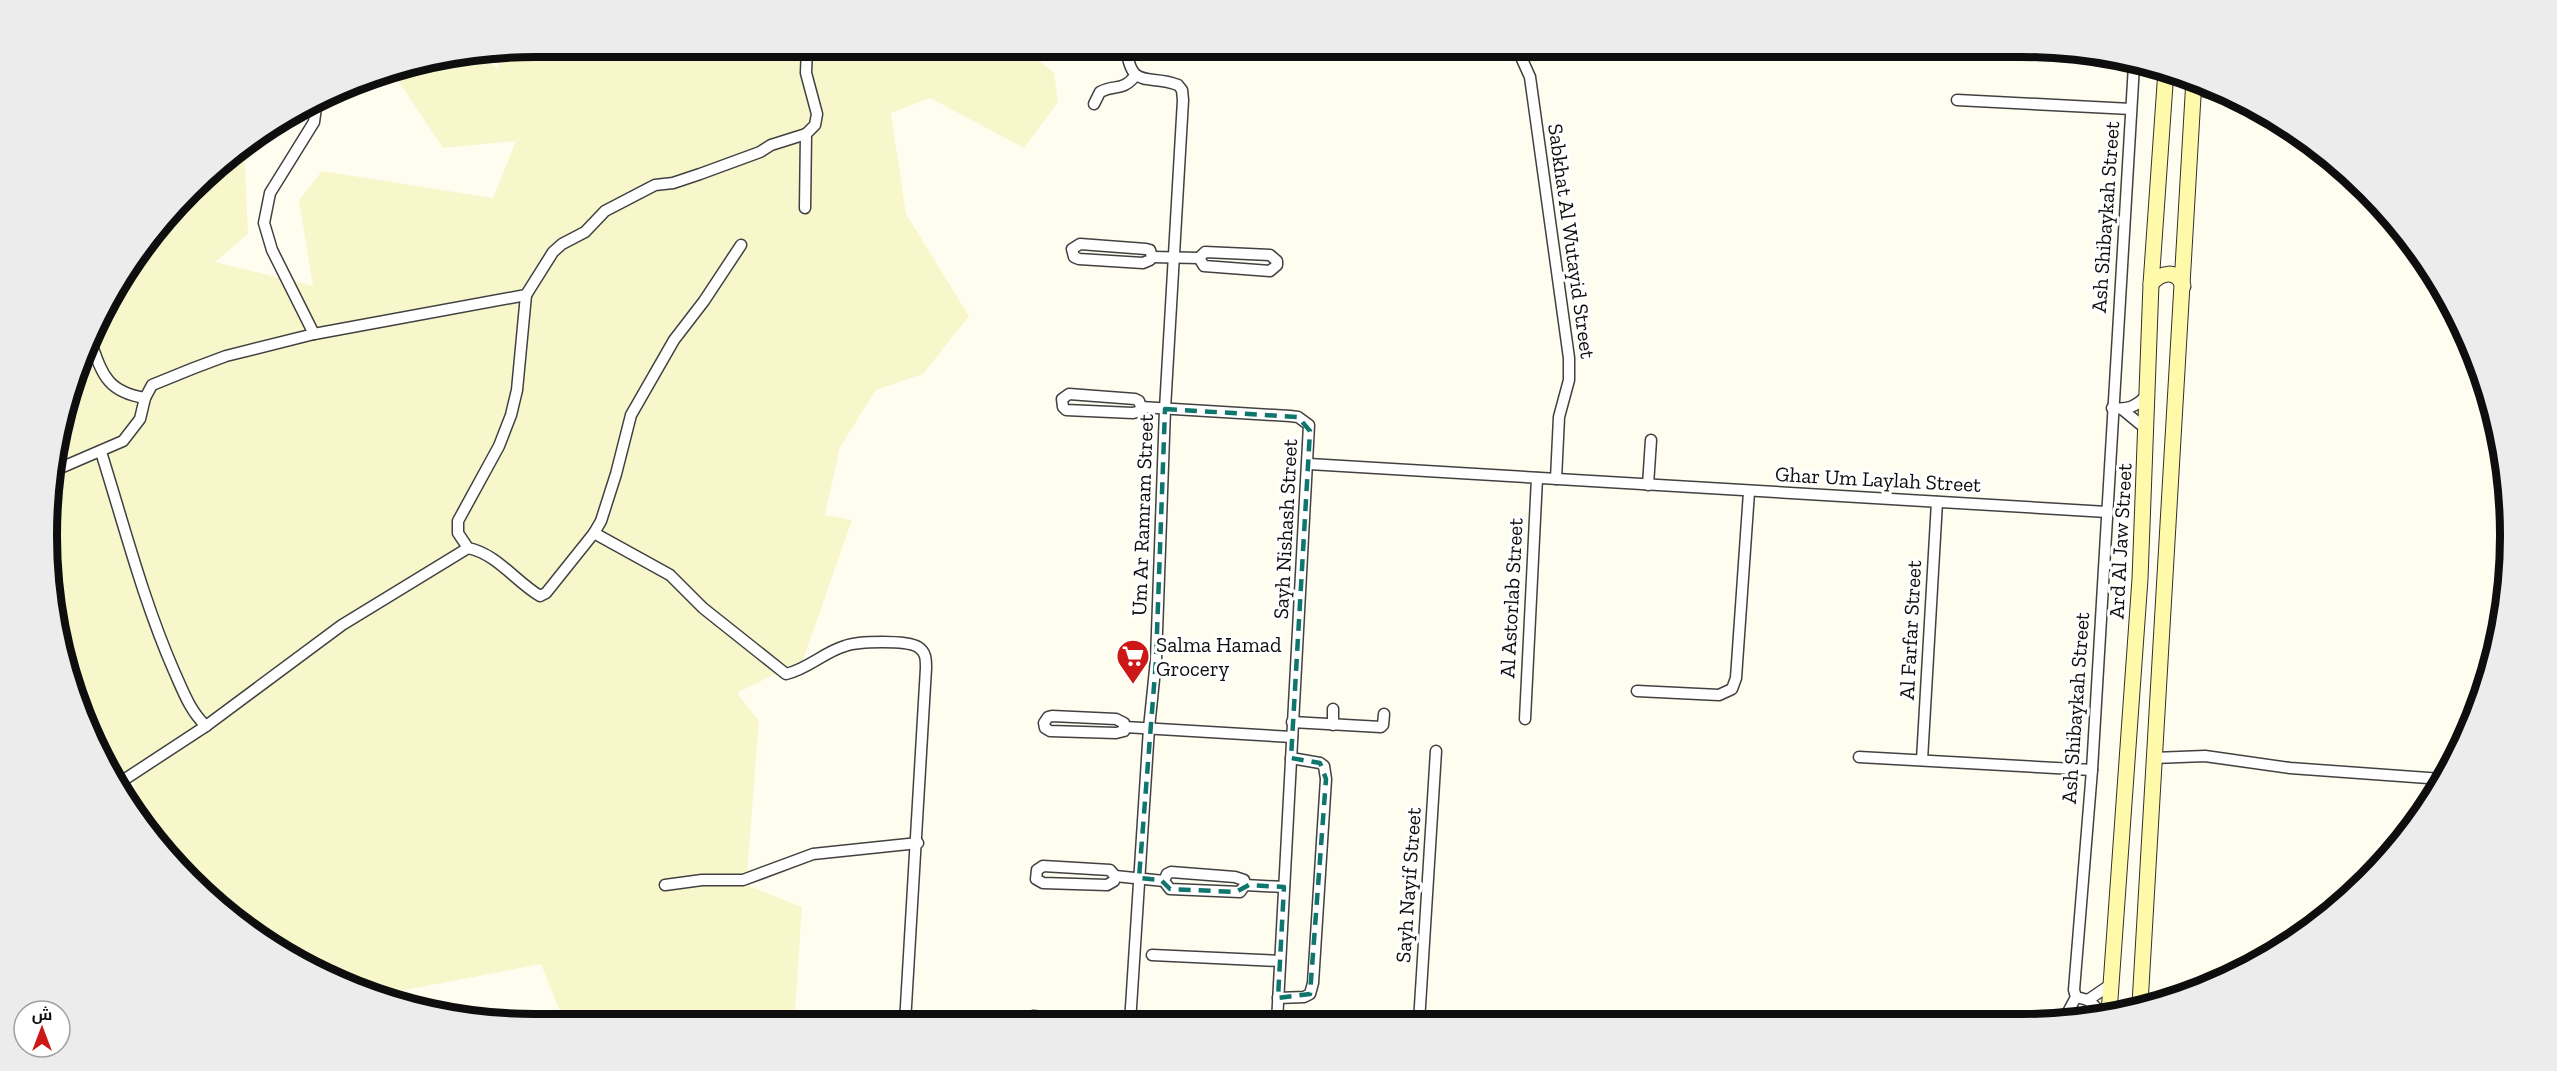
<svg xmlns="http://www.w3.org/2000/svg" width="2557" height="1071" font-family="'Zilla Slab',Cairo,serif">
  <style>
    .farmland { fill: #f8f7cc }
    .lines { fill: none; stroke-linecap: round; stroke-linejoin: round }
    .street-casing { stroke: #414141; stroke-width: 13 }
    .secondary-casing { stroke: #303030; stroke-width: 17 }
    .street { stroke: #fff; stroke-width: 10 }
    .secondary { stroke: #fffaaa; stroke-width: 15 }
    .marked { fill: none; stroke: #0f766e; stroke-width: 4.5; stroke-dasharray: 12 8; stroke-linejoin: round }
    .labels { text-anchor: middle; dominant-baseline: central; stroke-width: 6; stroke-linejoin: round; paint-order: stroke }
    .street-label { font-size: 21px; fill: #0e0e0e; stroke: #fff }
    .poi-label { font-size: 21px; fill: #0e0e0e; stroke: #fff; text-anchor: start }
    .rim { fill: none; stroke: #0e0e0e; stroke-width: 8 }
  </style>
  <rect width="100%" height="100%" fill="#fffdef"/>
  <!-- farmland -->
  <path class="farmland" d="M536,46H1022L1054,73L1058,102L1024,148L930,98L891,113L906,214L969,316L923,374L876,390L840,447L825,515L852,520L803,660L737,693L759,721L746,885L802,907L794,1024H565L541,964L374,996L238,923L168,858L144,825L131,770L114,783L112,780L56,631L51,471L73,378L112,291L213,168L244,146L248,234L215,262L313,286L299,200L322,171L493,198L516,141L443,148L391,70L482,55L498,69V53Z"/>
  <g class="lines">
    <!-- street casing -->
    <g class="street-casing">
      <g id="street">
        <path d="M1126,46C1131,92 1148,73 1178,85L1182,90L1183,100L1165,409L1156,660L1149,728L1130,1023"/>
        <path d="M1516,46L1530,77L1569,358V380L1559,417L1556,479"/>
        <path d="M2193,88L2248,104"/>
        <path d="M1957,100L2131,109"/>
        <path d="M1094,104L1100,92C1115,84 1122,92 1135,76"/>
        <path d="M805,208L806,134L815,125L817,114L806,73L807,46"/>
        <path d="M1080,244L1146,249L1150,250L1152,257L1150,260L1143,263L1079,259L1074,257L1072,249Z"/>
        <path d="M1205,252L1270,255L1277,261V265L1270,271L1204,266L1199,258Z"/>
        <path d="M1152,257L1199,258"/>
        <path d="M526,295L517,390L511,415L499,446L458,521V533L468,548C497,554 515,581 540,596L546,593L594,533L601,521L616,474L631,415L674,340L704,301L741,245"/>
        <path d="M314,334L272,250L264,223L270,193L314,122L317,100"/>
        <path d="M90,340C102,373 106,392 145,398"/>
        <path d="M1069,394L1135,399L1139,401L1141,407L1140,411L1133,413L1066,410L1063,407L1062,399Z"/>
        <path d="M1141,407L1290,416L1298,417L1309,425L1277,1022"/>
        <path d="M2112,408C2127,410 2136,407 2147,395"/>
        <path d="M2123,410L2146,429"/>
        <path d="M101,452C124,525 143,600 174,671C183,691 190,711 206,726"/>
        <path d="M1309,464L2107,512"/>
        <path d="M51,472L123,441L140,419L145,398L152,385L194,368L226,356L314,334L526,295L553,252L562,244L585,232L605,211L655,185L673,183L700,174L760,152L771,145L806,134"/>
        <path d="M1648,485L1651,440"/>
        <path d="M594,533L670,575L703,608L786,674C808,669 824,652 845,646C858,641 907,640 918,647C926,652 926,659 926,668L905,1023"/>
        <path d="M1637,691L1719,695L1732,689L1736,678L1749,492"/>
        <path d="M1052,716L1116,719L1124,723V731L1116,733L1050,731L1045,728L1044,723L1048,717Z"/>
        <path d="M1525,719L1537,478"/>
        <path d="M1292,722L1381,727L1383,725L1384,714"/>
        <path d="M1333,725V709"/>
        <path d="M1125,727L1292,737"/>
        <path d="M1859,757L2092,770"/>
        <path d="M2154,758L2205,756L2290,768L2442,779"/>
        <path d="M1922,760L1937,502"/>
        <path d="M116,785L206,726L342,625L468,548"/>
        <path d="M1043,866L1110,870L1115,876L1114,881L1107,885L1043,883L1036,879L1037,870Z"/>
        <path d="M1171,872L1235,877L1244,880L1245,885L1240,892L1170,889L1164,881L1167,874Z"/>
        <path d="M1115,876L1164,881"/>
        <path d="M665,885L702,880H743L813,854L918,843"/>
        <path d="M1245,885L1284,887"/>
        <path d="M1152,955L1280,961"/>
        <path d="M1278,998L1304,997L1310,994L1313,983L1326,779L1324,766L1320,763L1291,758"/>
        <path d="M2088,1000L2110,985"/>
        <path d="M2104,1015L2088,1000L2076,997L2074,990L2092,770L2134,65"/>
        <path d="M2058,1020L2068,1012L2076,997"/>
        <path d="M1419,1022L1436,751"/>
        <path d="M1419,1022H1439"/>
        <path d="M1028,1023L1033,1016L1103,1023"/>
      </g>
    </g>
    <!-- secondary casing -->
    <g class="secondary-casing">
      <g id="secondary">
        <path d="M2151,284C2161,272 2177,269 2183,286"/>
        <path d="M2140,1004L2194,79"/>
        <path d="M2109,1013L2140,579L2151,284L2166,70"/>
      </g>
    </g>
    <!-- street -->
    <use href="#street" class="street"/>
    <!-- secondary -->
    <use href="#secondary" class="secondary"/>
  </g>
  <!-- marked area -->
  <path class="marked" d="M1165,409L1298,417L1310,431L1291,758L1320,763L1326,779L1310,994L1278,998L1284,887L1249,885L1236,892L1170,889L1161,880L1139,878L1156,660Z"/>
  <!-- icons -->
  <defs>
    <g id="supermarket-pin" transform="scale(1.725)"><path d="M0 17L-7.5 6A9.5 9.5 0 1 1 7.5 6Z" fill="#cd1818" stroke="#fff"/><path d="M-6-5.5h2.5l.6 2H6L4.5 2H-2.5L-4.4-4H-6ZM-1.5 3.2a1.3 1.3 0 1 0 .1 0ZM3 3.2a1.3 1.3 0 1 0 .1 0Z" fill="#fff"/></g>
  </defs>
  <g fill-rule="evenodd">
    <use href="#supermarket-pin" x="1133" y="656"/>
  </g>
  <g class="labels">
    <!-- street labels -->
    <g class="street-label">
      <text transform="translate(2105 217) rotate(-86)">Ash Shibaykah Street</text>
      <text transform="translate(1572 241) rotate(82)">Sabkhat Al Wutayid Street</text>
      <text transform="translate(1878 479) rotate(3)">Ghar Um Laylah Street</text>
      <text transform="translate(1142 515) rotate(-88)">Um Ar Ramram Street</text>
      <text transform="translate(1285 529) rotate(-87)">Sayh Nishash Street</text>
      <text transform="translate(2120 541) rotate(-87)">Ard Al Jaw Street</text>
      <text transform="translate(1511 598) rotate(-87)">Al Astorlab Street</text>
      <text transform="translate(1910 630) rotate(-87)">Al Farfar Street</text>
      <text transform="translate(2075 708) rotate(-86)">Ash Shibaykah Street</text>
      <text transform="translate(1408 885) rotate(-86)">Sayh Nayif Street</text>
    </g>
    <!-- poi labels -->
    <g class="poi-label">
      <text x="1156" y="644">Salma Hamad<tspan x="1156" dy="24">Grocery</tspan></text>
    </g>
  </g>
  <!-- crop -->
  <path d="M0 0H2557V1071H0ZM535 57H2022A478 478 0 0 1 2500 535V536A478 478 0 0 1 2022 1014H535A478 478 0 0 1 57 536V535A478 478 0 0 1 535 57Z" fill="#ececec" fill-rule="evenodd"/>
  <path class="rim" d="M535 57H2022A478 478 0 0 1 2500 535V536A478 478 0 0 1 2022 1014H535A478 478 0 0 1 57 536V535A478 478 0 0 1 535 57Z"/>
  <!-- north arrow -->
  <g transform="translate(42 1029)"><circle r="28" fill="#ffffff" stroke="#9f9f9f" stroke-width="1.5"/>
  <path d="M0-4.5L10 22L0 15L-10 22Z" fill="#cd1818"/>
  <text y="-9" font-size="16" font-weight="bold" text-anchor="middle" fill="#0e0e0e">ش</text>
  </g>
</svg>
